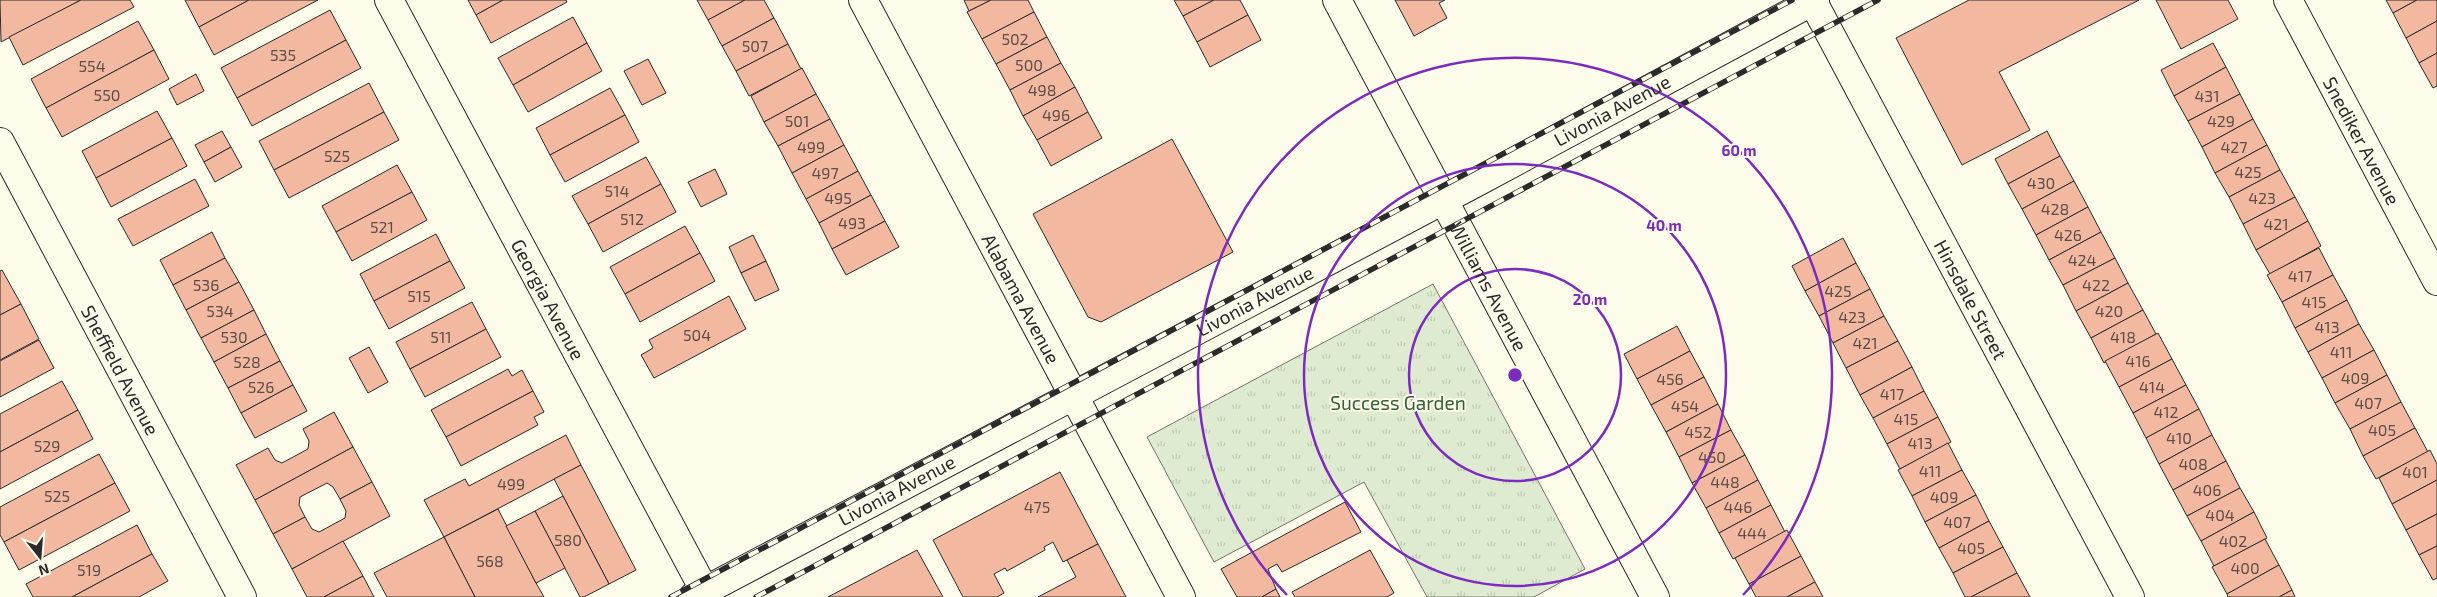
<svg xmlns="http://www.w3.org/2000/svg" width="2437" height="597" font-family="'Exo 2',sans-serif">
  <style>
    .park { fill: url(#park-tufts); stroke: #74746e }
    .building { fill: #f2b8a0; stroke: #2b2b2b }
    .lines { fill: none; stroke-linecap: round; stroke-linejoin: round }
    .minor-casing { stroke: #2b2b2b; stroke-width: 30 }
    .minor { stroke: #fdfbea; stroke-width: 28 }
    .rail-casing { stroke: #2b2b2b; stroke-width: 5.5 }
    .rail { stroke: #fdfbea; stroke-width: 4; stroke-dasharray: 11; stroke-linecap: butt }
    .ring { fill: none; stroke: #7b2cbf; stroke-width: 2.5 }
    .labels { text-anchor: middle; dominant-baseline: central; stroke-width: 4; stroke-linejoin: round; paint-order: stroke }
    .number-label { font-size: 16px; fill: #5d4e48 }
    .street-label { font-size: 19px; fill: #2b2b2b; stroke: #fdfbea }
    .park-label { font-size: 19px; fill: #34623c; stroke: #fdfbea }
    .centre { fill: #7b2cbf; stroke: #fdfbea; stroke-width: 2.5 }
    .ring-label { font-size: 15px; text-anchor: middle; font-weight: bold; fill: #7b2cbf; stroke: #fdfbea; stroke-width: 4; stroke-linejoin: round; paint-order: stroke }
  </style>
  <defs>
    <pattern id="park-tufts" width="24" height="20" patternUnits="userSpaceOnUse" patternTransform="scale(1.25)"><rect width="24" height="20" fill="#deebd1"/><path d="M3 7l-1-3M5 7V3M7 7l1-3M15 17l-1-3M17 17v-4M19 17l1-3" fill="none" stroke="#bfcab4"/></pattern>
  </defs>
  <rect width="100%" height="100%" fill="#fdfbea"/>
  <!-- park -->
  <path class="park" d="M1433,284L1585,569L1534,597H1427L1364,482L1214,562L1147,437Z"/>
  <!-- building -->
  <g class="building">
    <path d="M0,0H81L1,42Z"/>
    <path d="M81,0H130L134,7L23,65L9,37Z"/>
    <path d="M185,0H249L199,27Z"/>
    <path d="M249,0H318L214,55L199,27Z"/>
    <path d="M468,0H503L476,15Z"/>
    <path d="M503,0H566L567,2L491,43L476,15Z"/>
    <path d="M697,0H745L708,20Z"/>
    <path d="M745,0H764L774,18L722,46L708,20Z"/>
    <path d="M964,0H991L969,11Z"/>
    <path d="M991,0H1028L1034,12L982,39L967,12Z"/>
    <path d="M1174,0H1214L1183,16Z"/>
    <path d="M1214,0H1240L1248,15L1197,42L1183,16Z"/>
    <path d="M1395,0H1445L1439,3L1447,18L1414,36Z"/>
    <path d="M1969,0H2139L1999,72L2030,130L1962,165L1896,38Z"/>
    <path d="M2156,0H2228L2238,19L2181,49Z"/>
    <path d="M2386,0H2417L2393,13Z"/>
    <path d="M2417,0H2437V21L2406,38L2393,13Z"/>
    <path d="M330,10L346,40L237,98L221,68Z"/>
    <path d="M1034,12L1047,37L996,64L982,39Z"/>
    <path d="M1248,15L1261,40L1210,67L1197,42Z"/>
    <path d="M573,17L587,43L513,85L498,58Z"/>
    <path d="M774,18L788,44L736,71L722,46Z"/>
    <path d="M138,21L154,50L46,108L31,79Z"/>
    <path d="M2437,21V53L2419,63L2406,38Z"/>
    <path d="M1047,37L1061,63L1010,90L996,64Z"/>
    <path d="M346,40L361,68L252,126L237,98Z"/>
    <path d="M587,43L602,71L528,112L513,85Z"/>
    <path d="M2213,43L2226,67L2174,96L2161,70Z"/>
    <path d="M788,44L801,69L749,96L736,71Z"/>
    <path d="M154,50L169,79L62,137L46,108Z"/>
    <path d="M2437,53V86L2433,88L2419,63Z"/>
    <path d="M648,59L666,93L642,105L624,71Z"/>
    <path d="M1061,63L1075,87L1023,116L1010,90Z"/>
    <path d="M2226,67L2240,94L2188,121L2174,96Z"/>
    <path d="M802,68L816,94L764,122L751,96Z"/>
    <path d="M196,74L204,91L177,105L169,89Z"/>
    <path d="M369,83L384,112L274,170L259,141Z"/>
    <path d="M1075,87L1088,112L1037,140L1023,116Z"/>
    <path d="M610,88L625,115L550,155L536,128Z"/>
    <path d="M816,94L830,119L778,146L764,122Z"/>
    <path d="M2240,94L2253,119L2202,147L2188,121Z"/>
    <path d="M157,111L172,138L96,178L82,151Z"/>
    <path d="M384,112L399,140L289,198L274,170Z"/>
    <path d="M1088,112L1102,138L1051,166L1037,140Z"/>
    <path d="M625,115L639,142L565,182L550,155Z"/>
    <path d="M830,119L844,145L792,173L778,146Z"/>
    <path d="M2253,119L2267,145L2215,173L2202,147Z"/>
    <path d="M222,131L231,147L204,162L195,145Z"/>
    <path d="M2047,131L2060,156L2008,184L1995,159Z"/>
    <path d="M172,138L187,166L111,207L96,178Z"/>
    <path d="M1172,139L1233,252L1101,322L1088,317L1033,214Z"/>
    <path d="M844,145L858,171L806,199L792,173Z"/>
    <path d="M2267,145L2280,170L2229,197L2215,173Z"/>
    <path d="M231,147L242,167L215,182L204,162Z"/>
    <path d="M2060,156L2074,181L2022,209L2008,184Z"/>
    <path d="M646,157L661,184L588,224L572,196Z"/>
    <path d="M397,165L412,192L336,232L322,206Z"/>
    <path d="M715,169L727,194L701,207L688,182Z"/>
    <path d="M2280,170L2295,197L2243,224L2229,197Z"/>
    <path d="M858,171L871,195L819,223L806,199Z"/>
    <path d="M195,179L209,206L133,246L118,219Z"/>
    <path d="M2074,181L2088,207L2036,235L2022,209Z"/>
    <path d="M661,184L676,212L603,252L588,224Z"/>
    <path d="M412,192L427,220L352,261L336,232Z"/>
    <path d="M871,195L885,221L832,249L819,223Z"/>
    <path d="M2295,197L2308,221L2256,250L2243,224Z"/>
    <path d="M2088,207L2101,232L2049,260L2036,235Z"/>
    <path d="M885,221L899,247L846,275L832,249Z"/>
    <path d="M2308,221L2321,246L2270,274L2256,250Z"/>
    <path d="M685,226L700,253L625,294L610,267Z"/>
    <path d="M212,232L225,258L173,285L160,260Z"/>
    <path d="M2101,232L2115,258L2063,285L2049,260Z"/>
    <path d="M436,234L450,261L374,301L360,274Z"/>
    <path d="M753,235L766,261L741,273L729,247Z"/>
    <path d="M1843,238L1856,263L1805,291L1792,266Z"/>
    <path d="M2319,248L2333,275L2282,302L2267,275Z"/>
    <path d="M700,253L715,281L640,322L625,294Z"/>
    <path d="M225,258L239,282L186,310L173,285Z"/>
    <path d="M2115,258L2128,283L2076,311L2063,285Z"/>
    <path d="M450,261L465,288L389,329L374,301Z"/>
    <path d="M766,261L779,290L755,301L741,273Z"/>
    <path d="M1856,263L1870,289L1819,316L1805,291Z"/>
    <path d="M2,270L21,304L0,315V271Z"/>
    <path d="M2333,275L2347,300L2295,328L2282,302Z"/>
    <path d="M239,282L254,310L201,338L186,310Z"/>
    <path d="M2128,283L2143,310L2091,338L2076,311Z"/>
    <path d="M1870,289L1884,316L1833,343L1819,316Z"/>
    <path d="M729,296L746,329L654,378L641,355L653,348L649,340Z"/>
    <path d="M2347,300L2359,324L2308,352L2295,328Z"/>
    <path d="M472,302L486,329L410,369L396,342Z"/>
    <path d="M21,304L39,339L0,360V315Z"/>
    <path d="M254,310L266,334L214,362L201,338Z"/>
    <path d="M2143,310L2156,334L2104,363L2091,338Z"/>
    <path d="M1884,316L1898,341L1846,368L1833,343Z"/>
    <path d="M2359,324L2374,350L2322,378L2308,352Z"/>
    <path d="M1677,326L1690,351L1637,379L1624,354Z"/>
    <path d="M486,329L501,357L425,397L410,369Z"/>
    <path d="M2158,333L2172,359L2119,387L2105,361Z"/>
    <path d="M266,334L280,361L228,388L214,362Z"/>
    <path d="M39,340L54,368L0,397V361Z"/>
    <path d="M1898,341L1912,367L1860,395L1846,368Z"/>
    <path d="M369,347L388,382L368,393L349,358Z"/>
    <path d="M2374,350L2387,375L2335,403L2322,378Z"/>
    <path d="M1690,351L1704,377L1651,405L1637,379Z"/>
    <path d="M2172,359L2186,385L2133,413L2119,387Z"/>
    <path d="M280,361L293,385L241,413L228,388Z"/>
    <path d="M1912,367L1924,391L1873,418L1860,395Z"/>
    <path d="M508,369L512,376L522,370L533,391L446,437L431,410Z"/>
    <path d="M2387,375L2401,402L2350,429L2335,403Z"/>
    <path d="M1704,377L1718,404L1666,432L1651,405Z"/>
    <path d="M62,381L78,410L0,452V414Z"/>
    <path d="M293,385L307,411L255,438L241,413Z"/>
    <path d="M2186,385L2199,409L2146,438L2133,413Z"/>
    <path d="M533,391L544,412L534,417L538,425L461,466L446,437Z"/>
    <path d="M1924,391L1938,417L1887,444L1873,418Z"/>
    <path d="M2401,402L2415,428L2363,456L2350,429Z"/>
    <path d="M1718,404L1731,430L1679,457L1666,432Z"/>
    <path d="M2199,409L2212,435L2159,464L2146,438Z"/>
    <path d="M78,410L93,439L0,489V452Z"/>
    <path d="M334,412L353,447L255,500L236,465L268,448L275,460L282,463L308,449L309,441L303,429Z"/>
    <path d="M1938,417L1951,442L1900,469L1887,444Z"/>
    <path d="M2415,428L2428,452L2376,479L2363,456Z"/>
    <path d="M1731,430L1745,455L1692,483L1679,457Z"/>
    <path d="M566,435L581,465L444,537L424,500L465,479L469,486Z"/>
    <path d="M2212,435L2226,461L2173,490L2159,464Z"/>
    <path d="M1948,443L1962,470L1912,496L1898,470Z"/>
    <path d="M353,447L372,482L340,499L333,487L327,483L300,497L299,505L305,517L273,534L255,500Z"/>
    <path d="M2430,450L2437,464V480L2392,504L2379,478Z"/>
    <path d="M99,454L115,483L4,542L0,535V507Z"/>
    <path d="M1745,455L1758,480L1706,508L1692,483Z"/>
    <path d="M2226,461L2240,488L2187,516L2173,490Z"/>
    <path d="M581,465L636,570L609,584L554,479Z"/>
    <path d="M1962,470L1976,495L1925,522L1912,496Z"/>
    <path d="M1060,472L1098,544L1063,562L1053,542L1044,547L1045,550L1007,571L1005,568L994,574L1004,593L997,597H963L933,540Z"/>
    <path d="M1758,480L1771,505L1719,533L1706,508Z"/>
    <path d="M2437,480V514L2406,530L2392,504Z"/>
    <path d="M372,482L390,516L292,569L273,534L305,517L312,529L319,532L345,518L346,511L340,499Z"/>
    <path d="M115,483L130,511L19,570L4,542Z"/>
    <path d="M2240,488L2254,512L2201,541L2187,516Z"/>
    <path d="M1976,495L1989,521L1939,548L1925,522Z"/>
    <path d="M563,496L609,584L584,597H580L535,511Z"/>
    <path d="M1345,502L1361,532L1282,572L1277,564L1268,569L1276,589L1262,597H1237L1221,569Z"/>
    <path d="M1771,505L1785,532L1733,559L1719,533Z"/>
    <path d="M498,509L536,583L544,597H475L444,537Z"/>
    <path d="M535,511L565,568L536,583L506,526Z"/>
    <path d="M2254,512L2267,538L2214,566L2201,541Z"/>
    <path d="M2437,514V546L2419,555L2406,530Z"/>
    <path d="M1989,521L2003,547L1953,573L1939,548Z"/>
    <path d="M137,525L152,554L72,597H33L26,584Z"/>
    <path d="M1787,530L1801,556L1749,584L1735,558Z"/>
    <path d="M444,537L475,597H387L374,573Z"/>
    <path d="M2265,539L2279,565L2227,594L2212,567Z"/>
    <path d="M343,541L363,576L324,597H307L292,569Z"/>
    <path d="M1098,544L1126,597H1038L1076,577L1067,560Z"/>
    <path d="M2437,546V578L2433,580L2419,555Z"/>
    <path d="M2003,547L2017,573L1971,597H1965L1953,573Z"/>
    <path d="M917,550L943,597H828Z"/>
    <path d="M1370,550L1394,593L1387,597H1295L1292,592Z"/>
    <path d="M152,554L168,581L139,597H72Z"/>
    <path d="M1801,556L1815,582L1787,597H1756L1749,584Z"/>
    <path d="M2279,565L2292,590L2279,597H2228L2227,594Z"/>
    <path d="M2017,573L2030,597H1971Z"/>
    <path d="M363,576L374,597H324Z"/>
    <path d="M1815,582L1823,597H1787Z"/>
    <path d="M1276,589L1280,597H1262Z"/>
    <path d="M2292,590L2295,597H2279Z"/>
  </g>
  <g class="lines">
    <!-- minor casing -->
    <g class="minor-casing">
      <g id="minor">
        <path id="s1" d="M389,0L708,597"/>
        <path id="s2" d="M863,0L1181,597"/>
        <path id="s3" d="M1337,0L1655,597"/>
        <path id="s4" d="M1812,0L2130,597"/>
        <path id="s5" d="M2288,0L2437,281"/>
        <path id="s6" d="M0,142L242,597"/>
        <path id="s7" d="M693,597L1481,180L1815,0"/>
      </g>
    </g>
    <!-- minor -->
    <use href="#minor" class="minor"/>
    <!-- rail casing -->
    <g class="rail-casing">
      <g id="rail">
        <path d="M671,597L1792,0"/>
        <path d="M756,597L1878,0"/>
      </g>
    </g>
    <!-- rail -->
    <use href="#rail" class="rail"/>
  </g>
  <!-- distance rings -->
  <g class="ring">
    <circle cx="1515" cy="375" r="106"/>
    <circle cx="1515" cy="375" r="211"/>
    <path d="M1287 595A317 317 0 1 1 1743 595"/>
  </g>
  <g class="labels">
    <!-- number labels -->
    <g class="number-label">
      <text x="1015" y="38">502</text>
      <text x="755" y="45">507</text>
      <text x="283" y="54">535</text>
      <text x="1029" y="64">500</text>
      <text x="92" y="65">554</text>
      <text x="1042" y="89">498</text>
      <text x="107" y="94">550</text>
      <text x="2207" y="95">431</text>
      <text x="1056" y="114">496</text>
      <text x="797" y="120">501</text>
      <text x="2221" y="120">429</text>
      <text x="811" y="146">499</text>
      <text x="2234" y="146">427</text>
      <text x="337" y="155">525</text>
      <text x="2248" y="171">425</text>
      <text x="825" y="172">497</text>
      <text x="2041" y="182">430</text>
      <text x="617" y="190">514</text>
      <text x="838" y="197">495</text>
      <text x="2262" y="197">423</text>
      <text x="2055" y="208">428</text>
      <text x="632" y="218">512</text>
      <text x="852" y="222">493</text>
      <text x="2276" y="223">421</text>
      <text x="382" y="226">521</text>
      <text x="2068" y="234">426</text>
      <text x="2082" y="259">424</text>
      <text x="2300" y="275">417</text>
      <text x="206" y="284">536</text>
      <text x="2096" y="284">422</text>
      <text x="1838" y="290">425</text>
      <text x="419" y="295">515</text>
      <text x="2314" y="301">415</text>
      <text x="220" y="310">534</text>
      <text x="2109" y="310">420</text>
      <text x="1852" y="316">423</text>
      <text x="2327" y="326">413</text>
      <text x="697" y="334">504</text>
      <text x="234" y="336">530</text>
      <text x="441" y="336">511</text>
      <text x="2123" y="336">418</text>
      <text x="1865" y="342">421</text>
      <text x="2341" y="351">411</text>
      <text x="2138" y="360">416</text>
      <text x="247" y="361">528</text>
      <text x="2355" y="377">409</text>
      <text x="1670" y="378">456</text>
      <text x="261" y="386">526</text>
      <text x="2152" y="386">414</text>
      <text x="1892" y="393">417</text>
      <text x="2368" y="402">407</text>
      <text x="1685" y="405">454</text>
      <text x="2166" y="411">412</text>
      <text x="1906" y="418">415</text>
      <text x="2382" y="429">405</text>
      <text x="1698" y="431">452</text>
      <text x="2179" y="437">410</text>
      <text x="1920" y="442">413</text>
      <text x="47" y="445">529</text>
      <text x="1712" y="456">450</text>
      <text x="2193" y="463">408</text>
      <text x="1930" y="470">411</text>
      <text x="2415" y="471">401</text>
      <text x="1725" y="481">448</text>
      <text x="511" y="483">499</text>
      <text x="2207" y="489">406</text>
      <text x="57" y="495">525</text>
      <text x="1944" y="496">409</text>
      <text x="1037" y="506">475</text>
      <text x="1738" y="506">446</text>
      <text x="2220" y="514">404</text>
      <text x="1957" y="521">407</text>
      <text x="1752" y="532">444</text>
      <text x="568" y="539">580</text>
      <text x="2233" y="540">402</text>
      <text x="1971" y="547">405</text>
      <text x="490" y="560">568</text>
      <text x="2245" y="567">400</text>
      <text x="89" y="569">519</text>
    </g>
    <!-- street labels -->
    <g class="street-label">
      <text stroke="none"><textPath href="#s7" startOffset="1040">Livonia Avenue</textPath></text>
      <text stroke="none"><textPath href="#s5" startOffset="159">Snediker Avenue</textPath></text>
      <text stroke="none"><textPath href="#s3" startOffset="324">Williams Avenue</textPath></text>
      <text stroke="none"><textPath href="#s4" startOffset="339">Hinsdale Street</textPath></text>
      <text stroke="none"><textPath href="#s1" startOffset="339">Georgia Avenue</textPath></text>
      <text stroke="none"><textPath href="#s2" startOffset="338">Alabama Avenue</textPath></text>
      <text stroke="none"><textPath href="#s7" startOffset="635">Livonia Avenue</textPath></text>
      <text stroke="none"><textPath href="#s6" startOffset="258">Sheffield Avenue</textPath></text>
      <text stroke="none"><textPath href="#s7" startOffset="230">Livonia Avenue</textPath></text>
    </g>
    <!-- park labels -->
    <g class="park-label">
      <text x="1398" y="402">Success Garden</text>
    </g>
  </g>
  <circle cx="1515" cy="375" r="8" class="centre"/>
  <g class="ring-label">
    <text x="1739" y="156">60 m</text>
    <text x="1664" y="231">40 m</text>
    <text x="1590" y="305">20 m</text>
  </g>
  <!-- north arrow -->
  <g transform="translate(40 557) rotate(163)" stroke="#fdfbea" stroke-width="4" paint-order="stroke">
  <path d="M0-4L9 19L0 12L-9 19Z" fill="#2b2b2b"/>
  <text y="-8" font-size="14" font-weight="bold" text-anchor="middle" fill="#2b2b2b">N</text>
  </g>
</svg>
